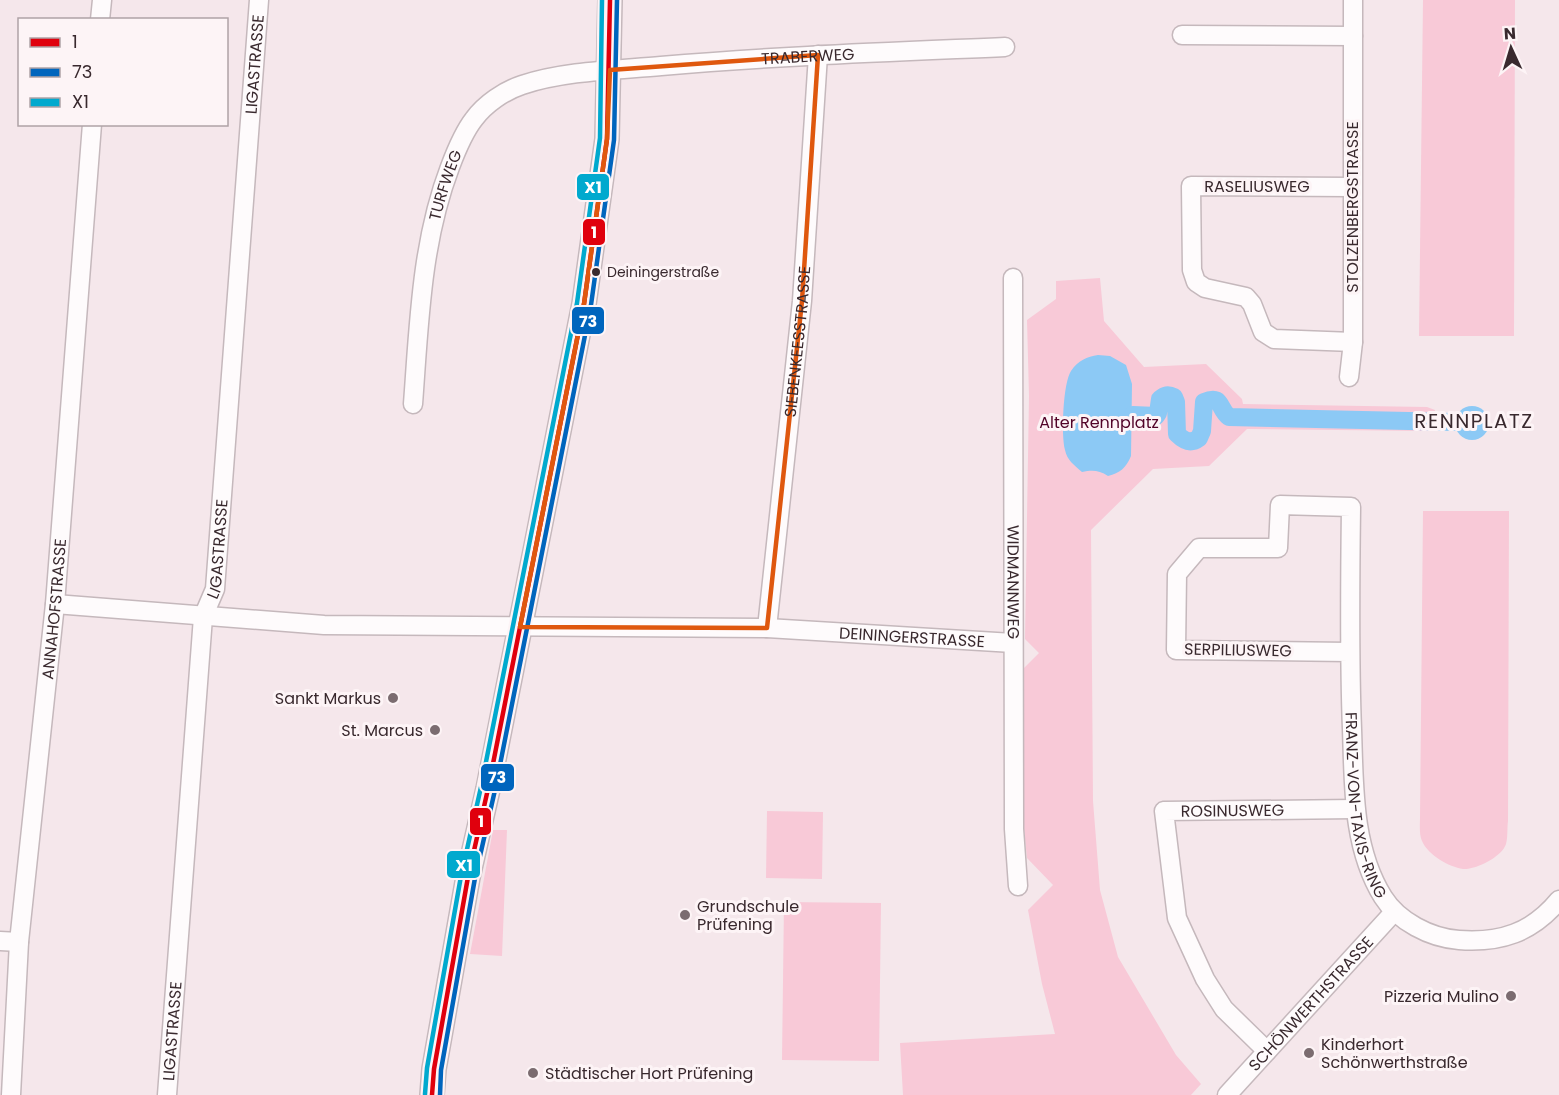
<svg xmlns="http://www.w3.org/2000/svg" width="1559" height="1095" font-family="Poppins,sans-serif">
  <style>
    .green { fill: #f8c9d7 }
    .water { fill: #8cc9f5 }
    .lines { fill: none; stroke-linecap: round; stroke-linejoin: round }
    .canal { stroke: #8cc9f5; stroke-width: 18 }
    .minor-casing { stroke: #c5b8bc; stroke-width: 21 }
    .tertiary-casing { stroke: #c5b8bc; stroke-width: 26 }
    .minor { stroke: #fefbfc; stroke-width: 18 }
    .tertiary { stroke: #fefbfc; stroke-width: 22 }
    .bus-1-casing { stroke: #fdf4f6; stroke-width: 9 }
    .bus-2-casing { stroke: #fdf4f6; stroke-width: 9 }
    .bus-3-casing { stroke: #fdf4f6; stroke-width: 9 }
    .bus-1 { stroke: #e0000d; stroke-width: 4.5 }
    .bus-2 { stroke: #0065bd; stroke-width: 4.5 }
    .bus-3 { stroke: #00a9ce; stroke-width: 4.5 }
    .marked { fill: none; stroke: #df570e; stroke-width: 4.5; stroke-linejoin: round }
    .bus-dot { fill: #39292e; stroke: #fdf4f6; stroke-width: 2 }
    .poi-dot { fill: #7b6c70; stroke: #fdf4f6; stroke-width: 2 }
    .labels { text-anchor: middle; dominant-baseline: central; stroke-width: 6; stroke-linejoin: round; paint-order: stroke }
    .bus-label { font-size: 14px; fill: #39292e; stroke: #fdf4f6; text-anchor: start }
    .street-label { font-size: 16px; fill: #39292e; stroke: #fdf4f6 }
    .park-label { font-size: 16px; fill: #510328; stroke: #fdf4f6 }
    .poi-label { font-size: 16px; fill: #39292e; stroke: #fdf4f6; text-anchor: end }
    .quarter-label { font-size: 20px; letter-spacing: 1.5px; fill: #39292e; stroke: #fdf4f6 }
    .line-badge { stroke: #fdf4f6; stroke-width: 2 }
    .badge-label { font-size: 16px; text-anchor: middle; font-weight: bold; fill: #fff }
  </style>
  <rect width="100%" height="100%" fill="#f5e7eb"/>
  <!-- green -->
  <g class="green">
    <path d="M1423,0H1515L1514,336H1419Z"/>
    <path d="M1100,278L1104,321L1144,367L1206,364L1242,399L1243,404L1427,407L1435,410L1436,427L1427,431L1247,429L1209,466L1153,469L1091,530L1093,801L1100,890L1118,957L1176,1055L1201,1084L1191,1095H903L900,1043L1055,1034L1042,984L1028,910L1053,885L1027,858L1024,829V668L1039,653L1025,639L1029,396L1027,320L1056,299V281Z"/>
    <path d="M1423,511H1509L1508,821C1507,828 1508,837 1506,844C1502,857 1475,870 1463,869C1449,867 1428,855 1422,841C1419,835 1420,824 1420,818Z"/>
    <path d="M767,811L823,812L822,879L766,878Z"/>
    <path d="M493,830H507L502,956L470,954Z"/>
    <path d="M784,902L881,903L879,1061L782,1060Z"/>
  </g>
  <!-- water -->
  <g class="water">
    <path d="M1098,355L1110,356L1126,365L1132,384L1131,456C1126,468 1120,473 1108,476C1099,470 1092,470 1082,472C1074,465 1067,460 1065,450C1061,435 1063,383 1071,371C1078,360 1087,357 1098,355Z"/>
    <circle cx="1472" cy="423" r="17"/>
  </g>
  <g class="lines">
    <!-- canal -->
    <path class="canal" d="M1133,415L1156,416L1158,413L1160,399C1165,395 1168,394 1174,397L1176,402L1177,434C1184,441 1191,444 1199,438L1202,431L1204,402C1223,394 1218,409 1229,417L1455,422"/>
    <!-- minor casing -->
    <g class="minor-casing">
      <g id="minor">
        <path d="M100,20L102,0"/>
        <path d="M1182,35L1353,36"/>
        <path d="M1351,187L1191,186L1192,270L1196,282L1205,288L1246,297L1252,304L1263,332L1274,339L1353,342"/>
        <path id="s1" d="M1013,278L1014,829L1018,886"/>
        <path d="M1349,377L1353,342V0"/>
        <path id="s2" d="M413,404C419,325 421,243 450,167C456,151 463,133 474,119C485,104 504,91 522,85C564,71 616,70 661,66C775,56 890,52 1005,47"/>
        <path id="s3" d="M55,604L324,625L767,628L1013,643"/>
        <path id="s4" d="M767,628L802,301L818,55"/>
        <path id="s5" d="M1349,652L1176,650L1177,574L1199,548H1278L1280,505L1351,507C1350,581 1349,655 1352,729C1354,785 1352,847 1383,897C1398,921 1430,938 1459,940C1500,943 1532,933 1559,900"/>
        <path d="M0,941L19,942"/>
        <path id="s6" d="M1267,1051L1224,1009L1205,979L1177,918L1164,811L1355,809"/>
        <path id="s7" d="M11,1095L19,942L55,604L92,124"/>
        <path id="s8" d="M167,1095L203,617L215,589L259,0"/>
        <path id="s9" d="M1227,1095L1394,912"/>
      </g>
    </g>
    <!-- tertiary casing -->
    <g class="tertiary-casing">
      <path id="tertiary" d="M432,1095L434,1069L468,877L488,789L584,304L607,139L610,0"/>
    </g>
    <!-- minor -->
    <use href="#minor" class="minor"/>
    <!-- tertiary -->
    <use href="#tertiary" class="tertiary"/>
    <!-- bus-1 casing -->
    <g class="bus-1-casing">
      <path id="bus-1" d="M432,1095L434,1069L468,877L488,789L584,304L607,139L610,0"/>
    </g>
    <!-- bus-2 casing -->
    <g class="bus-2-casing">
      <path id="bus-2" d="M440,1095L441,1070L475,878L495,790L591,305L614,140L617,0"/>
    </g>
    <!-- bus-3 casing -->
    <g class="bus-3-casing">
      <path id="bus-3" d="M425,1094L427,1068L461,876L481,787L577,303L600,138L602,0"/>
    </g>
    <!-- bus-1 -->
    <use href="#bus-1" class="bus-1"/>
    <!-- bus-2 -->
    <use href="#bus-2" class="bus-2"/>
    <!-- bus-3 -->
    <use href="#bus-3" class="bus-3"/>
  </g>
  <!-- marked area -->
  <path class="marked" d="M818,55L802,301L767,628L520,627L584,304L607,139L610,70Z"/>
  <!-- markers -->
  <circle class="bus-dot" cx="596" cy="272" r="5"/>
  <g class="poi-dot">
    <circle cx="393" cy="698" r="6"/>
    <circle cx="435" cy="730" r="6"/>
    <circle cx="685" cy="915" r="6"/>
    <circle cx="1511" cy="996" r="6"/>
    <circle cx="1309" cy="1053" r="6"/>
    <circle cx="533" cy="1073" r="6"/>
  </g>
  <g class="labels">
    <!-- bus labels -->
    <g class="bus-label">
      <text x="607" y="272">Deiningerstraße</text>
    </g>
    <!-- street labels -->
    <g class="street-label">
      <text stroke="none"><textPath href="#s2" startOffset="642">TRABERWEG</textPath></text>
      <text stroke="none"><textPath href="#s8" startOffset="1036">LIGASTRASSE</textPath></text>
      <text stroke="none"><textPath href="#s2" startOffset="222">TURFWEG</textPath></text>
      <text x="1257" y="186">RASELIUSWEG</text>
      <text transform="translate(1352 207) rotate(-90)">STOLZENBERGSTRASSE</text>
      <text stroke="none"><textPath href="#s4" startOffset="288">SIEBENKEESSTRASSE</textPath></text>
      <text stroke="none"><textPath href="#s8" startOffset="550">LIGASTRASSE</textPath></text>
      <text stroke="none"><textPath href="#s1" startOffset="304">WIDMANNWEG</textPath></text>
      <text stroke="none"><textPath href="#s7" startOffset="488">ANNAHOFSTRASSE</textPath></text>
      <text stroke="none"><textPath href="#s3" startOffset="858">DEININGERSTRASSE</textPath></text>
      <text transform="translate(1238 650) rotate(1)">SERPILIUSWEG</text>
      <text stroke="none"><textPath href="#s5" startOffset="776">FRANZ-VON-TAXIS-RING</textPath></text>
      <text stroke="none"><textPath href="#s6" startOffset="339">ROSINUSWEG</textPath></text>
      <text stroke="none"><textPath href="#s9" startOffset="124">SCHÖNWERTHSTRASSE</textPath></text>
      <text stroke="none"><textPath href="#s8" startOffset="64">LIGASTRASSE</textPath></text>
    </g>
    <!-- park labels -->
    <g class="park-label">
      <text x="1099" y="422">Alter Rennplatz</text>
    </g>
    <!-- poi labels -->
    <g class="poi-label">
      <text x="381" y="698">Sankt Markus</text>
      <text x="423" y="730">St. Marcus</text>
      <text x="697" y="906" text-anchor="start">Grundschule<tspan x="697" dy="18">Prüfening</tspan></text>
      <text x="1499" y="996">Pizzeria Mulino</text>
      <text x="1321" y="1044" text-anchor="start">Kinderhort<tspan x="1321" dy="18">Schönwerthstraße</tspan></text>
      <text x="545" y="1073" text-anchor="start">Städtischer Hort Prüfening</text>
    </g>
    <!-- quarter labels -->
    <g class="quarter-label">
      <text x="1474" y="421">RENNPLATZ</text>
    </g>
  </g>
  <g class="line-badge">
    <rect x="576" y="173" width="34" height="28" rx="6" fill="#00a9ce"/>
    <rect x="582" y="218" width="24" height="28" rx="6" fill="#e0000d"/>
    <rect x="571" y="306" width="34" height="29" rx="6" fill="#0065bd"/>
    <rect x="480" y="763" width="35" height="29" rx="6" fill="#0065bd"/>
    <rect x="469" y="807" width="23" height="29" rx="6" fill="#e0000d"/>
    <rect x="446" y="850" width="35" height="29" rx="6" fill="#00a9ce"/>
  </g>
  <g class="badge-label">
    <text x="593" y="193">X1</text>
    <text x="594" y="238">1</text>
    <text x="588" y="327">73</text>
    <text x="497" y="783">73</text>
    <text x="481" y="827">1</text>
    <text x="464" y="871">X1</text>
  </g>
  <!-- legend -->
  <rect x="18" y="18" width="210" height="108" fill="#fdf4f6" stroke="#afa3a6" stroke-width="1.5"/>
  <rect x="30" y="38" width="30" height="9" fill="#e0000d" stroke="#afa3a6" stroke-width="1.5"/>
  <text x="72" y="48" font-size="18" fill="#39292e">1</text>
  <rect x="30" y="68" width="30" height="9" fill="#0065bd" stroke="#afa3a6" stroke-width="1.5"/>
  <text x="72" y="78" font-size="18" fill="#39292e">73</text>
  <rect x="30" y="98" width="30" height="9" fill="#00a9ce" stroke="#afa3a6" stroke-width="1.5"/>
  <text x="72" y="108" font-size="18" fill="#39292e">X1</text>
  <!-- north arrow -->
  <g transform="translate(1511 48) rotate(356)" stroke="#fdf4f6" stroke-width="4.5" paint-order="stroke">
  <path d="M0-4.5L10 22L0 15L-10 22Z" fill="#39292e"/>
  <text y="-9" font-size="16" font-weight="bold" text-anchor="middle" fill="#39292e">N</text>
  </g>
</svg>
